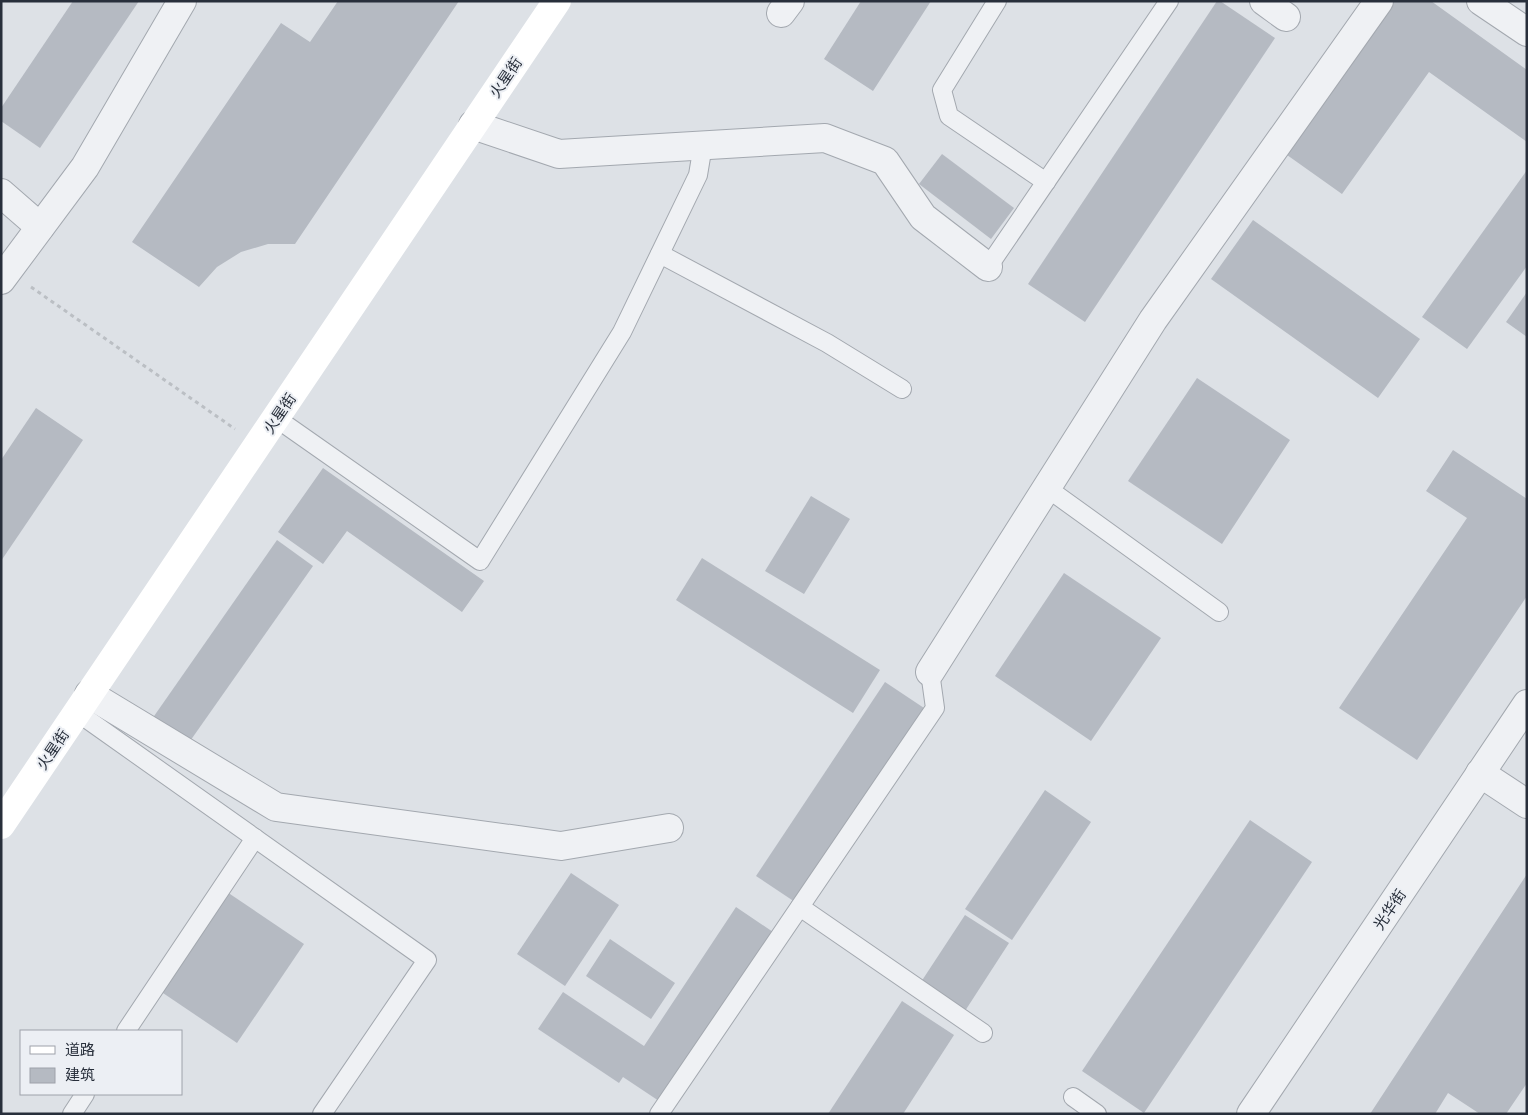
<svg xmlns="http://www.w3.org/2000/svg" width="1528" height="1115" font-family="Commissioner,'Noto Sans SC',sans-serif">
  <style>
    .building { fill: #b5bac2 }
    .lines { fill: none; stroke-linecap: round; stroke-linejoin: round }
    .lane-casing { stroke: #a3a8af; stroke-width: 20 }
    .street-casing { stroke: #a3a8af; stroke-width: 30 }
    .path { stroke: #bbbfc4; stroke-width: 3; stroke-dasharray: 4 4; stroke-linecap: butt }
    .lane { stroke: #eff1f4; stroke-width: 18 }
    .street { stroke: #eff1f4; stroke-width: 28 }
    .secondary { stroke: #fff; stroke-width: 28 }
    .labels { text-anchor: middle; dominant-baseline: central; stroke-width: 4; stroke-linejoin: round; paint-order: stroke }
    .street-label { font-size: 15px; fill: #282f3b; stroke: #eceff4 }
  </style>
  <rect width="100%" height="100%" fill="#dde1e6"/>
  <!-- building -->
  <g class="building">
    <path d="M73,1H139L40,148L1,121V108Z"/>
    <path d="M338,1H459L295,244H268L241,252L217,267L199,287L132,242L281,23L310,42Z"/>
    <path d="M861,1H931L873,91L824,59Z"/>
    <path d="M1217,1H1220L1275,38L1085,322L1028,284Z"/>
    <path d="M1386,1H1431L1527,70V142L1429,72L1342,194L1280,150Z"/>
    <path d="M942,154L1014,208L991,239L919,184Z"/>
    <path d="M1527,170V266L1467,349L1422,317Z"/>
    <path d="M1253,220L1420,339L1378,398L1211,279Z"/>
    <path d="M1527,292V337L1506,322Z"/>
    <path d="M1197,378L1290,440L1222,544L1128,481Z"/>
    <path d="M36,408L83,440L1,561V460Z"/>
    <path d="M1453,450L1527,499V596L1417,760L1339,708L1467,518L1426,491Z"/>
    <path d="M323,468L484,581L462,612L347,531L323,564L278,532Z"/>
    <path d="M811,496L850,519L804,594L765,571Z"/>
    <path d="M277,540L313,566L188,744L152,719Z"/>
    <path d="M702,558L880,670L853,713L676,600Z"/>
    <path d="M1064,573L1161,638L1091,741L995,676Z"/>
    <path d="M885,682L924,708L795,902L756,876Z"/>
    <path d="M1045,790L1091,822L1012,940L965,909Z"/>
    <path d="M1250,820L1312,862L1144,1113L1082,1071Z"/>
    <path d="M571,873L619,905L565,986L517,954Z"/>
    <path d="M1527,874V1083L1506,1114H1480L1448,1093L1435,1114H1370Z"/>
    <path d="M227,892L304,944L237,1043L160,991Z"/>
    <path d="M736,907L773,932L659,1101L623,1077L619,1083L538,1029L563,992L644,1046Z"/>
    <path d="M965,915L1009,943L965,1011L921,982Z"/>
    <path d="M610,939L675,983L651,1019L586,976Z"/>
    <path d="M902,1001L954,1035L903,1114H828Z"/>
  </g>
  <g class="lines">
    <!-- lane casing -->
    <g class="lane-casing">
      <g id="lane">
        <path d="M997,1L942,90L949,116L1046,182"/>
        <path d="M660,254L827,343L902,389"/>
        <path d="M988,267L1169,1"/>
        <path d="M276,418L480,561L622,332L698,175L703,145"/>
        <path d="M1047,488L1219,612"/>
        <path d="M77,712L427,960L322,1114"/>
        <path d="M800,907L983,1033"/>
        <path d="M126,1031L255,838"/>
        <path d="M1073,1097L1097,1114"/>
        <path d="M72,1114L85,1094"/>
        <path d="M659,1114L935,708L930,672"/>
      </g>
    </g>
    <!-- street casing -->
    <g class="street-casing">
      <g id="street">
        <path d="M1264,1L1286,17"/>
        <path d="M1481,1L1527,32"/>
        <path d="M781,13L790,1"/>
        <path d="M473,125L559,154L825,138L885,161L923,217L988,267"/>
        <path d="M1,193L40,227"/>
        <path d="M1,280L85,167L182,1"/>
        <path d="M930,672L1153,320L1379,1"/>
        <path d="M89,694L276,807L561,846L669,828"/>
        <path d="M1480,773L1527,804"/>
        <path d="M1251,1114L1527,704"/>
      </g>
    </g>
    <!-- path -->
    <path class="path" d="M31,287L235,429"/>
    <!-- lane -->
    <use href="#lane" class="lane"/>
    <!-- street -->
    <use href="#street" class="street"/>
    <!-- secondary -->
    <path class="secondary" d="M1,825L557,1"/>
  </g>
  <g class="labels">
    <!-- street labels -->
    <g class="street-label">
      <text transform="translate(505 77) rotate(-56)">火星街</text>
      <text transform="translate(279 413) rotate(-56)">火星街</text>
      <text transform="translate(52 749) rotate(-56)">火星街</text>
      <text transform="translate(1389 909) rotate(-56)">光华街</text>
    </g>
  </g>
  <!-- border -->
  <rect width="1528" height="1115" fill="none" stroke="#282f3b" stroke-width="5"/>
  <!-- legend -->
  <rect x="20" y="1030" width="162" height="65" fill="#eceff4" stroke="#9ea2aa"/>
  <rect x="30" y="1046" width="25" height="8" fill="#ffffff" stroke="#9ea2aa"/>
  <text x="65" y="1055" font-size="15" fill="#282f3b">道路</text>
  <rect x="30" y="1068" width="25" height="15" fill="#b5bac2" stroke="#9ea2aa"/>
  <text x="65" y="1080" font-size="15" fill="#282f3b">建筑</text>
</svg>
